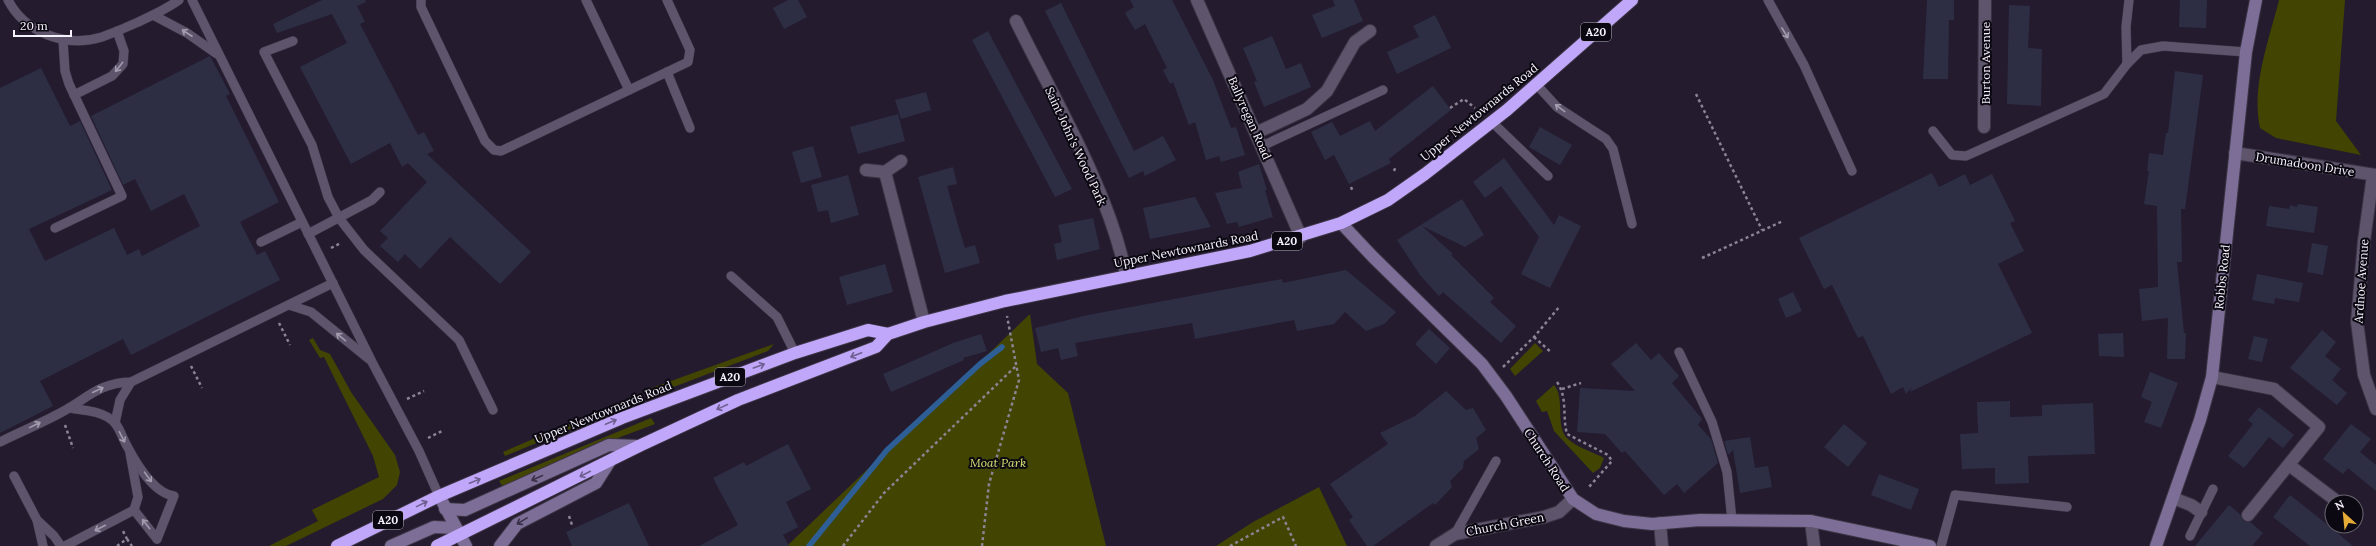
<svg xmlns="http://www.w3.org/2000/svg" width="2376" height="546" font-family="Lora,serif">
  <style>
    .green { fill: #414501 }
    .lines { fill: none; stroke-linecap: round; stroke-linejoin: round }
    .stream { stroke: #2e5e96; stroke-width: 5.5 }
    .building { fill: #2d2e44 }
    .lane-casing { stroke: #3c3545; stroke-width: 10 }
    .street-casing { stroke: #3c3545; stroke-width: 14 }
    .secondary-casing { stroke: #3c3545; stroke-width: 14 }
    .highway-casing { stroke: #3c3545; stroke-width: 14 }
    .path { stroke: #8b8494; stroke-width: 2.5; stroke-dasharray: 3 3; stroke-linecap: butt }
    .lane { stroke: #5e556c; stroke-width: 9 }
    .street { stroke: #5e556c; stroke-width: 12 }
    .secondary { stroke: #7c6e97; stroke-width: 12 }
    .highway { stroke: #c1a7fa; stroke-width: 12 }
    .oneway { stroke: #a39cae }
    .oneway2 { stroke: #6f5f91 }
    .oneway3 { stroke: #383147 }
    .labels { text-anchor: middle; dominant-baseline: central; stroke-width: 4; stroke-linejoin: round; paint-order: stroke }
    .shield { fill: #0b0811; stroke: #b0acb7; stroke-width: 1 }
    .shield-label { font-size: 11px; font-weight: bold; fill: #f7f3fe }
    .street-label { font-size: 12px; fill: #f7f3fe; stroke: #0b0811 }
    .park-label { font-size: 12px; font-style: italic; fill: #d7e173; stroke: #0b0811 }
  </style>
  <rect width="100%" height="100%" fill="#241b2f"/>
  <!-- green -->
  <g class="green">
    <path d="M2279,0H2345L2336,121L2361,155L2276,138L2260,128C2251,87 2269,40 2279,0Z"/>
    <path d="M1030,314L1037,364L1068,393L1106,546H787Z"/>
    <path d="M313,338L320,350L330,354L351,392L395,455L400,472L397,485L383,499L286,546H269L318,521L312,510L379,477L373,456L324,357L320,358L309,340Z"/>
    <path d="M1535,343L1543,351L1515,376L1510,369Z"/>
    <path d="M774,344L768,351L650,396L646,390Z"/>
    <path d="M1554,385C1566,399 1554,426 1568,439C1576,447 1593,452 1604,458L1600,468L1593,473L1554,431L1547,411L1542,412L1536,401Z"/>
    <path d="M641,393L643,399L505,456L503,452Z"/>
    <path d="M651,418L655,424L610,441L503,487L499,481Z"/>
    <path d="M1319,487L1347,546H1216L1253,522Z"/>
  </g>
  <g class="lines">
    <!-- stream -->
    <path class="stream" d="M809,546L887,450L980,364L1002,347"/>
  </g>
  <!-- building -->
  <g class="building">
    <path d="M322,0H365L366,2L357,6L365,22L360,24L418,135L424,132L434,151L427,154L531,252L500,284L450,237L420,269L405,254L398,262L380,246L388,238L380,231L427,182L408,163L402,167L390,143L351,164L300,67L347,43L332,14L277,33L273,24Z"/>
    <path d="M788,0H798L807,17L784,29L773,8Z"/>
    <path d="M1130,0H1172L1213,80L1231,128L1236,127L1245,155L1221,162L1219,156L1206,160L1195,122L1189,125L1173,82L1170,84L1163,70L1167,68L1145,24L1135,30L1125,13L1134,7Z"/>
    <path d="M1333,0H1354L1363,21L1322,38L1312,15L1335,6Z"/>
    <path d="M1927,0H1954V20H1949L1948,79H1923Z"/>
    <path d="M2180,0H2207L2206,28L2179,27Z"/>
    <path d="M1061,3L1134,151L1163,136L1176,160L1145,176L1143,171L1129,178L1045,11Z"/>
    <path d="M2009,5L2030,6L2028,48L2042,49L2041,106L2007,104Z"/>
    <path d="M1435,15L1451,48L1397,74L1387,52L1419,37L1413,26Z"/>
    <path d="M988,31L1072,189L1055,197L972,40Z"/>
    <path d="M1272,36L1286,69L1301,63L1311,87L1264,107L1254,82L1257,81L1243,48Z"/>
    <path d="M210,56L230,94L226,96L279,202L240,222L257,255L265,251L280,280L131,355L123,339L40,381L53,406L0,433V88L41,68L70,126L80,121L112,190L29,229L45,261L114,228L127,255L139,249L142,256L200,226L184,194L151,211L135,179L123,185L91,116Z"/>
    <path d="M2175,71L2203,75L2185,209H2181L2182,262H2177L2184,333H2186L2185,359H2167L2168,318L2142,321L2139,289L2158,287L2157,206L2144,204L2149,171H2147L2149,153L2163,155L2166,133H2168Z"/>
    <path d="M1433,86L1451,110L1389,159L1391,163L1349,184L1334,155L1325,160L1311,132L1332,122L1340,136L1370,121L1375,131Z"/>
    <path d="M926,92L931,110L901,119L895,100Z"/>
    <path d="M898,114L905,141L858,154L850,127Z"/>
    <path d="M1540,127L1572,145L1560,165L1529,147Z"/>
    <path d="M813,146L822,177L801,183L792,152Z"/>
    <path d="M1504,158L1554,225L1559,215L1581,226L1550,288L1521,274L1539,237L1501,186L1485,198L1473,182Z"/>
    <path d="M1259,164L1267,190H1265L1273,217L1239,227L1237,222L1227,224L1215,193L1242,188L1238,172Z"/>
    <path d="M953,167L957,184L947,186L958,225L965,248L975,245L980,263L945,273L918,177Z"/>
    <path d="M1932,173L1939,187L1965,174L1970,185L1992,174L2015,221L2010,223L2024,251L1998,264L2032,333L1910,392L1912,387L1906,394L1903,387L1891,394L1863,336L1858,338L1832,285L1824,289L1799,238Z"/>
    <path d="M848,175L859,215L831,223L828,210L818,212L811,185Z"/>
    <path d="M1195,197L1211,227L1150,239L1143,208Z"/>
    <path d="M1462,199L1484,235L1465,247L1422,226L1453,254L1451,255L1494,298L1490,302L1516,326L1501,343L1443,292L1439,296L1420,275L1397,240Z"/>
    <path d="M2298,204L2318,207L2314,233L2266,226L2269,206L2289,209L2290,205L2297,207Z"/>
    <path d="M1093,218L1100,249L1057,260L1054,244L1062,242L1058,225Z"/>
    <path d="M2312,243L2328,246L2323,275L2307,272Z"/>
    <path d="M885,264L893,292L847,305L839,277Z"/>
    <path d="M1346,270L1396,312L1384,324L1366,331L1345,312L1334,324L1297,331L1294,320L1195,339L1192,323L1075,343L1078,356L1061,360L1058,348L1041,352L1035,328L1088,315L1282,279L1283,283Z"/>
    <path d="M2257,274L2303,283L2299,302L2275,298L2274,304L2252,300Z"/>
    <path d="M1793,292L1802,311L1786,318L1778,299Z"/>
    <path d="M1429,329L1450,348L1436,364L1415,344Z"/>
    <path d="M2322,330L2336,342L2325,356L2341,369L2332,380L2347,393L2337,405L2290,368Z"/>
    <path d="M2123,333L2124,357L2099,356L2098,334Z"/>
    <path d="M981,334L987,351L963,358L964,360L891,392L883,374L953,343Z"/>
    <path d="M2254,336L2268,339L2262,362L2248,359Z"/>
    <path d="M1636,343L1651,360L1659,353L1679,376L1672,383L1702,419L1698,425L1711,439L1718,463L1684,493L1677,484L1664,495L1625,451L1622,453L1605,434L1577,432L1580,388L1635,391L1611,364Z"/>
    <path d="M2150,372L2178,383L2161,428L2144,422L2152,402L2141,397Z"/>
    <path d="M1446,391L1466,410L1473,408L1486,430L1476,438L1479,449L1464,461L1463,468L1450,481L1452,487L1435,505L1433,503L1373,546H1367L1349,520L1353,517L1330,484L1388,444L1380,433L1415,416Z"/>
    <path d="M2010,401V417L2042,416V405L2093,403L2095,454L2028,456L2029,483L1995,484V468L1962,469L1960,434L1978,433L1977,402Z"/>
    <path d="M2259,407L2294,435L2283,448L2269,437L2244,468L2228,456L2253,424L2248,420Z"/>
    <path d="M1844,424L1867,443L1848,467L1824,447Z"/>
    <path d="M2351,424L2371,439L2360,452L2376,465V491L2348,468L2343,474L2323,459Z"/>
    <path d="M1750,437L1755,468L1768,466L1772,487L1740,493L1733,450L1728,455L1724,441Z"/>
    <path d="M788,444L811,489L786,502L798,527L783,535L789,546H699L738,525L713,478L744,462L746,466Z"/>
    <path d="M1879,474L1919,489L1911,510L1871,495Z"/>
    <path d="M2290,495L2328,525L2353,546H2310L2273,517Z"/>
    <path d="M629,503L649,546H572L566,532Z"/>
    <path d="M2229,505L2241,515L2243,521L2250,522L2263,533L2252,546H2195Z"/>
  </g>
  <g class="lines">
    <!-- lane casing -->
    <g class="lane-casing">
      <g id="lane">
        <path d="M8,0C25,33 66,48 102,37C113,33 125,28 136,23C151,16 165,10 179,0"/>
        <path d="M192,0L372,362L419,451L439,496"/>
        <path d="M421,0V7L485,141L494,150L501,151L688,62L690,50L667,0"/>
        <path d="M586,0L629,90"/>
        <path d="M1768,0L1804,65L1852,171"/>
        <path d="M153,15L187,33L217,54"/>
        <path d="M293,41L264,52L312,145L328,197L339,218L364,250L459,340L493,410"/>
        <path d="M2127,64L2126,27L2129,0"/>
        <path d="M667,72L690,128"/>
        <path d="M1536,84L1557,107L1606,139L1613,149L1632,224"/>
        <path d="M74,95L112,76L123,64L124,51L117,31"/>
        <path d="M1492,122L1548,176"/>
        <path d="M1933,131L1952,155L1966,156L2104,94L2127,64L2141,50L2163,46L2246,52"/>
        <path d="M1262,146L1383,90"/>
        <path d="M55,228L122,196L69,84L65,71L63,40"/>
        <path d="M308,234L372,200L380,192"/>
        <path d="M261,242L302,222"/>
        <path d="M731,276L777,317L795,353"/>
        <path d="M289,305L311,312L369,359"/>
        <path d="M1679,352L1712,422L1727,472L1732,520"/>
        <path d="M69,408C84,410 104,411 115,423C120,429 123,439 127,446C136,463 153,493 174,496L157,539"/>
        <path d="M115,423L120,400L131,382"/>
        <path d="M0,442C20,432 42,423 62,412C88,398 98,383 131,382L333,283"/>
        <path d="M14,476L37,520L54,536L61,546"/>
        <path d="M134,510L157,539"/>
        <path d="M37,520L43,546"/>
        <path d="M1455,534L1496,461"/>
        <path d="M2190,536L2213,489"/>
        <path d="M65,546L134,510L138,497L130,453"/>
        <path d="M1941,546L1955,495L2067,507"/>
      </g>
    </g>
    <!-- street casing -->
    <g class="street-casing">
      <g id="street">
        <path d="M1197,0L1301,237"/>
        <path d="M1016,21C1054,99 1109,190 1126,275"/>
        <path d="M1984,127L1985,0"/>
        <path d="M1256,133L1307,109L1327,91L1355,42L1370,31"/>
        <path d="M2235,153L2376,175"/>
        <path d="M866,170L885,172L901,161"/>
        <path d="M885,172L924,322"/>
        <path d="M2373,175L2364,241L2357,322L2364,375L2376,409"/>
        <path d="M2212,377L2274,389L2319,427L2248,515"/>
        <path d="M2289,465L2338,502"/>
        <path d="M2173,498L2191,505L2201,512"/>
        <path d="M1811,521L1814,546"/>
        <path d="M1660,523L1662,546"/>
        <path d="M1436,546L1455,534L1544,517L1559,512L1573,499"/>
      </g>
    </g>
    <!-- secondary casing -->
    <g class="secondary-casing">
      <g id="secondary">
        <path d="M1341,223L1373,257L1482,364L1506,396L1573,499L1596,514L1624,521L1652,524L1700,520L1811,521L1930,546"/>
        <path d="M443,503L466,546"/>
        <path d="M445,509L465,510L609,445L639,446"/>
        <path d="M391,546L434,527L455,528"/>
        <path d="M500,546L517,524L596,483L610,461"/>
        <path d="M2156,546L2200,420L2212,377L2246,52L2256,0"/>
      </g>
    </g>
    <!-- highway casing -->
    <g class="highway-casing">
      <g id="highway">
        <path d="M337,546L439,496L622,418L795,353L868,330L888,334"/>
        <path d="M437,546L639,446L738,400L876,347L888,334L924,322L1005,301L1250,251L1341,223L1388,200L1425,174L1507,110L1632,0"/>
      </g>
    </g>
    <!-- path -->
    <g class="path">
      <path d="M1696,94L1762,230"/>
      <path d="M1450,108L1464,99L1475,108"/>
      <path d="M1394,171L1396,166"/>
      <path d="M1351,187L1353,192"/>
      <path d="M331,248L341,243"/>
      <path d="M1702,258L1783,221"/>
      <path d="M279,323L290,345"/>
      <path d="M1534,337L1552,353"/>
      <path d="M191,366L202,388"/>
      <path d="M1503,367L1534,337L1560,306"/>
      <path d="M1557,382C1568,398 1562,416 1567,434L1608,455L1612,461L1588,488"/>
      <path d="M1562,389L1581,383"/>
      <path d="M407,399L424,391"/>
      <path d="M65,425L73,448"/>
      <path d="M428,438L444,430"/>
      <path d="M569,516L572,525"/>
      <path d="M127,539L132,546"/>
      <path d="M117,546L127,539L123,531"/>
      <path d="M843,546L884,493L1017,365"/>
      <path d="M982,546L989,484L1019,380L1007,316"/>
      <path d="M1230,546L1283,517L1296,546"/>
    </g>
    <!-- lane -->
    <use href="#lane" class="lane"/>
    <!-- street -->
    <use href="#street" class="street"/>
    <!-- secondary -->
    <use href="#secondary" class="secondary"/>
    <!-- highway -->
    <use href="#highway" class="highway"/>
  </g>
  <!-- one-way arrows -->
  <defs><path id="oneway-shaft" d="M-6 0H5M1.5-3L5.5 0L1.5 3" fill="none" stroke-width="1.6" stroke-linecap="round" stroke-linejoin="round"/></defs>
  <g class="oneway">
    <use href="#oneway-shaft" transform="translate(187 33) rotate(-147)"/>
    <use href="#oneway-shaft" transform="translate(1785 33) rotate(59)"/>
    <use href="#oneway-shaft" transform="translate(119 67) rotate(128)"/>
    <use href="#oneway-shaft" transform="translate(1560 108) rotate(-143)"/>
    <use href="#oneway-shaft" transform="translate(341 337) rotate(-141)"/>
    <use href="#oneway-shaft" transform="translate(98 390) rotate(-25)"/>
    <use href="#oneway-shaft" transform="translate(35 425) rotate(-26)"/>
    <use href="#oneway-shaft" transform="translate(122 437) rotate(63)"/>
    <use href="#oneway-shaft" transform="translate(148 477) rotate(54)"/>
    <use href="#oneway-shaft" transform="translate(146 524) rotate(-128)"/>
    <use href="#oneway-shaft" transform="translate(100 528) rotate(153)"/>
  </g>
  <g class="oneway2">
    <use href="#oneway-shaft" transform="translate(856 355) rotate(159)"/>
    <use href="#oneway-shaft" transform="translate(759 366) rotate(-20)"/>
    <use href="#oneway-shaft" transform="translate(722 407) rotate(155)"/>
    <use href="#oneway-shaft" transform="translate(611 422) rotate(-23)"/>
    <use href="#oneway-shaft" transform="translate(585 474) rotate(153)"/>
    <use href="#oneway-shaft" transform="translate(475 481) rotate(-22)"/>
    <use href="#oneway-shaft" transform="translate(422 504) rotate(-26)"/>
  </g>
  <g class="oneway3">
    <use href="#oneway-shaft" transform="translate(537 478) rotate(156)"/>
    <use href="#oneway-shaft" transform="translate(522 521) rotate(149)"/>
  </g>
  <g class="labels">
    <!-- shield labels -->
    <g class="shield">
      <rect x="1581" y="23" width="30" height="18" rx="3"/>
      <rect x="1272" y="232" width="30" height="18" rx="3"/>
      <rect x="715" y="368" width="30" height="18" rx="3"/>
      <rect x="373" y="511" width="30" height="18" rx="3"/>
    </g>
    <g class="shield-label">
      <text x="1596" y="32">A20</text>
      <text x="1287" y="241">A20</text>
      <text x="730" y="377">A20</text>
      <text x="388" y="520">A20</text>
    </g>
    <!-- street labels -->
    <g class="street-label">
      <text transform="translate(1985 63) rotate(-90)">Burton Avenue</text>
      <text transform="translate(1479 112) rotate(-39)">Upper Newtownards Road</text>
      <text transform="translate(1250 118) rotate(66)">Ballyregan Road</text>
      <text transform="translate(1076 146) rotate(65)">Saint John's Wood Park</text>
      <text transform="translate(2305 164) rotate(9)">Drumadoon Drive</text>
      <text transform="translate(1186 249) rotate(-11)">Upper Newtownards Road</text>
      <text transform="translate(2222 277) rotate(-84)">Robbs Road</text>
      <text transform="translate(2361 281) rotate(-86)">Ardnoe Avenue</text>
      <text transform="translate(603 412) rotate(-22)">Upper Newtownards Road</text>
      <text transform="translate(1547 460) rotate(57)">Church Road</text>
      <text transform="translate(1505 524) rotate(-11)">Church Green</text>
    </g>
    <!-- park labels -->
    <g class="park-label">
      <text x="998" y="462">Moat Park</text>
    </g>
  </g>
  <!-- north arrow -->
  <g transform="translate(2344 514) rotate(333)"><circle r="19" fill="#0b0811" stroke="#696670"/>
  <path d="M0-3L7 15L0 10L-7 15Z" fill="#e7ac37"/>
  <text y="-6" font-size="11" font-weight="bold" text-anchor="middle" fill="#f7f3fe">N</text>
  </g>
  <!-- scale -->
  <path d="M14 30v6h57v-6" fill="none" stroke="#f7f3fe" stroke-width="2"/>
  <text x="20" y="30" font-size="12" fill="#f7f3fe" stroke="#0b0811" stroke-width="3" paint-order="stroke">20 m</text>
</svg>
